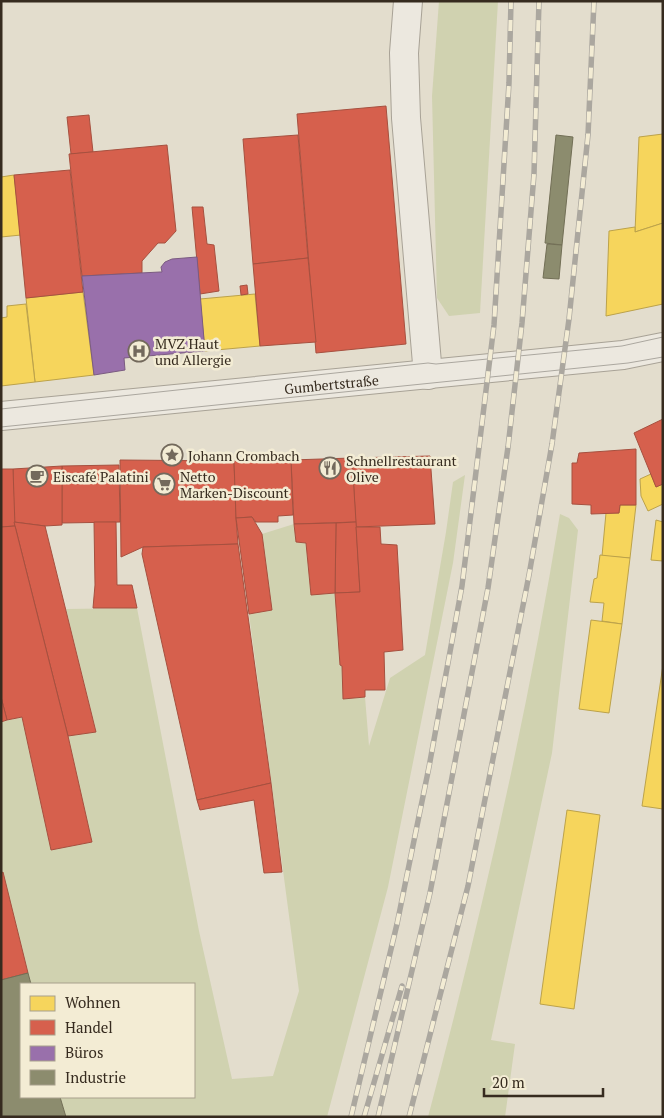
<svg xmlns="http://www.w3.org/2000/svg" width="664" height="1118" font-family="'PT Serif',serif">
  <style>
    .green { fill: #d0d2b0 }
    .homes { fill: #f6d55c; stroke: #bca24a }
    .shops { fill: #d6604d; stroke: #a6503f }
    .offices { fill: #9970ab; stroke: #7b5b81 }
    .industry { fill: #8c8c6e; stroke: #726f56 }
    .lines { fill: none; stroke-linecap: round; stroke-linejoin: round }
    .minor-casing { stroke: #a8a296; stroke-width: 30 }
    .minor { stroke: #ece8df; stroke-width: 28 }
    .tram { stroke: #aba79f; stroke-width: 1 }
    .rail-casing { stroke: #aba79f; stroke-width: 5.5 }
    .rail { stroke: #f3ecd4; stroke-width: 4; stroke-dasharray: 11; stroke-linecap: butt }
    .labels { text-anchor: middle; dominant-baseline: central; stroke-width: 5; stroke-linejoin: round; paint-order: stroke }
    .poi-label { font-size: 14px; fill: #362b1f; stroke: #f3ecd4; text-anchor: start }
    .street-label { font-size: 14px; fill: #362b1f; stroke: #f3ecd4 }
  </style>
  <rect width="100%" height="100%" fill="#e3ddcd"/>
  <!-- green -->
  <g class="green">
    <path d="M439,1H498L480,313L449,316L437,298L432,96Z"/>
    <path d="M465,475L453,563L388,887L327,1117H66L60,1097H194V984H31L1,866V722L22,717L51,850L92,842L68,736L96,731L66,609L137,608L199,931L232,1079L273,1076L299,991L249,614L272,610L262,534L294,524L296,542L306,543L311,594L335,593L340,664L342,666L343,699L365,697L369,746L390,678L425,655L446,532L453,482Z"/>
    <path d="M560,514L569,518L578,530L552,753L491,1040L515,1044L505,1117H428C481,918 527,717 560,514Z"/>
  </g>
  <!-- homes -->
  <g class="homes">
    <path d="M663,134V223L635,232L639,137Z"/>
    <path d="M14,175L21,235L1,237V177Z"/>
    <path d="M663,223V304L606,316L609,231L635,227V232Z"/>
    <path d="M83,292L94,375L35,382L26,298Z"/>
    <path d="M255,294L260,346L205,351L200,299Z"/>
    <path d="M26,304L35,382L1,386V318L7,317V306Z"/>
    <path d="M651,474L656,487L663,484V504L648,511L641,496L640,479Z"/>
    <path d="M620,505H636L630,558L602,556L606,513H619Z"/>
    <path d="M656,520L663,522V561L651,560Z"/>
    <path d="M600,555L630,558L622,624L602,621L604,603L590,602L594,579L597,578Z"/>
    <path d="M591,620L622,624L609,713L579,709Z"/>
    <path d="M663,665V809L642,806Z"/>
    <path d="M567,810L600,815L574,1009L540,1004Z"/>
  </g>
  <!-- shops -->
  <g class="shops">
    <path d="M386,106L406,344L316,353L297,114Z"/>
    <path d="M89,115L93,152L71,154L67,117Z"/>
    <path d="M298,135L308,258L253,264L243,139Z"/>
    <path d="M167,145L176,231L165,243H158L142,261V273L82,276L69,154Z"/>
    <path d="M70,170L83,292L26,298L14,175Z"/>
    <path d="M192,207H203L207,244L214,245L219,291L200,294Z"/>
    <path d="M308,258L316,342L260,346L253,264Z"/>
    <path d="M247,285L248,294L241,295L240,286Z"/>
    <path d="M663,419V484L656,487L634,433Z"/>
    <path d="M636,449V505H620L619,513L591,514V505L572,504V463H577L579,453Z"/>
    <path d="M430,456L435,524L356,527L352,458Z"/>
    <path d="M352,458L356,522L294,524L291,460Z"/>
    <path d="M120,460L234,461L236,518L238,544L143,547L121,557Z"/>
    <path d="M291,460L293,515L278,516V522H256L252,517L236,518L234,461Z"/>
    <path d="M119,465L120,522L62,523V466Z"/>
    <path d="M62,466V525L45,526L14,522L13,469Z"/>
    <path d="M1,469H13L15,526L1,527Z"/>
    <path d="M252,517L262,534L272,610L249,614L236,518Z"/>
    <path d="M14,522L45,526L96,732L68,736Z"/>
    <path d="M94,522H116L117,585H132L137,608H93L95,585Z"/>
    <path d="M356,522L360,592L335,593L336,523Z"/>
    <path d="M336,523L335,593L311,595L306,543L296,542L294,524Z"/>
    <path d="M15,526L68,736L92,842L51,850L22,717L7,720L1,697V527Z"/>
    <path d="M356,527H380L381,544L397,545L403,650L384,652L385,690H365V697L343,699L342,666L340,665L335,593L360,592Z"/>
    <path d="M238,544L271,783L197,800L142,554L143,547Z"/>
    <path d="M1,697L7,720L1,722Z"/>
    <path d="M271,783L282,872L264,873L254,800L200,810L197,800Z"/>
    <path d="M3,872L28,973L1,980V873Z"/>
  </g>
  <!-- offices -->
  <path class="offices" d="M197,257L205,351L124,358L125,370L94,375L82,276L160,272H162L161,267L165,262L172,259Z"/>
  <!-- industry -->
  <g class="industry">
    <path d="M556,135L573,137L562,245L545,243Z"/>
    <path d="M547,244L562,245L559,279L543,278Z"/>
    <path d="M28,973L31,984H21V1097H60L66,1117H1V980Z"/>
  </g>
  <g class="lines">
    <!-- minor casing -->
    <g class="minor-casing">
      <g id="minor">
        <path d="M408,1L404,53L406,118L428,375"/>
        <path id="s1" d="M1,416L623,355L663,347"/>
      </g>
    </g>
    <!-- minor -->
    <use href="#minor" class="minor"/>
    <!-- tram -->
    <g class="tram">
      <path d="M1,409L428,363L436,364L622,346L663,337"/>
      <path d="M1,427L628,363L663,357"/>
    </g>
    <!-- rail casing -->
    <g class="rail-casing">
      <g id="rail">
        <path d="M351,1117L397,924L429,767L462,586L494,325L509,83L511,1"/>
        <path d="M364,1117L402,986"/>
        <path d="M378,1117L430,893L488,588L508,447L522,323L534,174L539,1"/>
        <path d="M409,1117L468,886L529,575L552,444L569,319L588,135L594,1"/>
      </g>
    </g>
    <!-- rail -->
    <use href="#rail" class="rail"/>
  </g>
  <!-- icons -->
  <defs>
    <g id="hospital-ring" transform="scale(1.125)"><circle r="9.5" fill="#f3ecd4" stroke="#73695c" stroke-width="1.5"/><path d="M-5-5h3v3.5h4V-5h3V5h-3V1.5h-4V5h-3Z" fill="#73695c"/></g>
    <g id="sight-ring" transform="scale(1.125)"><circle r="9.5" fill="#f3ecd4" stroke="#73695c" stroke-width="1.5"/><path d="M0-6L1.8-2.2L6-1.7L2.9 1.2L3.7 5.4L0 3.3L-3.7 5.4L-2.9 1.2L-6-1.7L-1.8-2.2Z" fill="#73695c"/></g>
    <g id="restaurant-ring" transform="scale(1.125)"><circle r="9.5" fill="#f3ecd4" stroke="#73695c" stroke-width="1.5"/><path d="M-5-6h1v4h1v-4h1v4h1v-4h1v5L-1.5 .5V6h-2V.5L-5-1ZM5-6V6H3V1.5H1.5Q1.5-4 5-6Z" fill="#73695c"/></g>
    <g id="cafe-ring" transform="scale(1.125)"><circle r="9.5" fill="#f3ecd4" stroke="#73695c" stroke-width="1.5"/><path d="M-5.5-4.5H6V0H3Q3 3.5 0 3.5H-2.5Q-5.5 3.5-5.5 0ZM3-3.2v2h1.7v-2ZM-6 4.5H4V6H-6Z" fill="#73695c"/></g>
    <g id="supermarket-ring" transform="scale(1.125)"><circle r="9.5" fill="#f3ecd4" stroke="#73695c" stroke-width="1.5"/><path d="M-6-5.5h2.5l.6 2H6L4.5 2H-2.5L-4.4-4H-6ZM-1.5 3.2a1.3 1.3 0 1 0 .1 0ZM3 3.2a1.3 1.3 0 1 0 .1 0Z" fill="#73695c"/></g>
  </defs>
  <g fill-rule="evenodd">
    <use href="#hospital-ring" x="139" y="351"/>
    <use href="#sight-ring" x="172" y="455"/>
    <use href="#restaurant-ring" x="330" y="468"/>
    <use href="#cafe-ring" x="37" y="476"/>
    <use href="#supermarket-ring" x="164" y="484"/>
  </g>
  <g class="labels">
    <!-- poi labels -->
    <g class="poi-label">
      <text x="155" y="343">MVZ Haut<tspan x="155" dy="16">und Allergie</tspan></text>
      <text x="188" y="455">Johann Crombach</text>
      <text x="346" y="460">Schnellrestaurant<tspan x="346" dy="16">Olive</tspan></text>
      <text x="53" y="476">Eiscafé Palatini</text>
      <text x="180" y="476">Netto<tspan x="180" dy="16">Marken-Discount</tspan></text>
    </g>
    <!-- street labels -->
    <g class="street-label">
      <text stroke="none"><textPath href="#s1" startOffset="332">Gumbertstraße</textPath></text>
    </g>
  </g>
  <!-- border -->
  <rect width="664" height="1118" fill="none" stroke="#362b1f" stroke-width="5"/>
  <!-- legend -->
  <rect x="20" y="983" width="175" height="115" fill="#f3ecd4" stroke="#a79f8c"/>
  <rect x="30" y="996" width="25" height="15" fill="#f6d55c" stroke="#a79f8c"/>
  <text x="65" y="1008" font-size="15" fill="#362b1f">Wohnen</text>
  <rect x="30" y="1020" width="25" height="15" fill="#d6604d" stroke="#a79f8c"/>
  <text x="65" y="1033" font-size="15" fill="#362b1f">Handel</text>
  <rect x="30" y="1046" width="25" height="15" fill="#9970ab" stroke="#a79f8c"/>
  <text x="65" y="1058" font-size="15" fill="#362b1f">Büros</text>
  <rect x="30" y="1070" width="25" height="15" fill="#8c8c6e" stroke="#a79f8c"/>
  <text x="65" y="1083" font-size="15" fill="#362b1f">Industrie</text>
  <!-- scale -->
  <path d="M484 1088v8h119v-8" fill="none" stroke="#362b1f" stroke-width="2.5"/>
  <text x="492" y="1088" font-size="15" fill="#362b1f" stroke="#f3ecd4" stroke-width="4" paint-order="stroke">20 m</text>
</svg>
